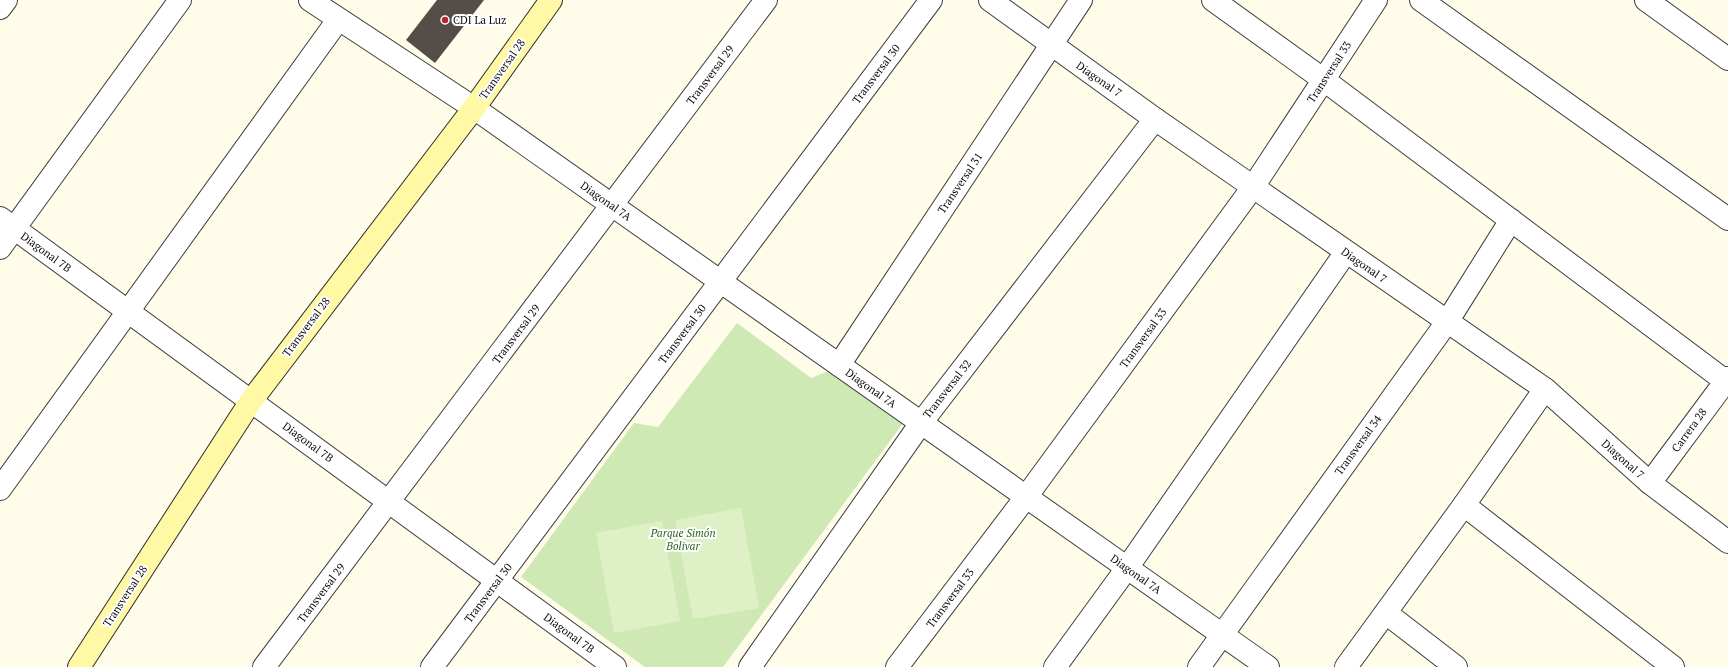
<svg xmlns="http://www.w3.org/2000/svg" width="1728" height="667" font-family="'PT Serif',serif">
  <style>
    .green { fill: #cee9b4 }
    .pitch { fill: #e0f0c6 }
    .building { fill: #544d48 }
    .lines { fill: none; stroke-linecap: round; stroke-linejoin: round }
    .street-casing { stroke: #3e3e3e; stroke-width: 24 }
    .secondary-casing { stroke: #2d2d2d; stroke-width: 24 }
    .street { stroke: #fff; stroke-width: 22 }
    .secondary { stroke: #fff8a5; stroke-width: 22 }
    .poi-dot { fill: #bb2426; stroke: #fff; stroke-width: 1.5 }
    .labels { text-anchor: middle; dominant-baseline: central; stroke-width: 4; stroke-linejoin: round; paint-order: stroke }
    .poi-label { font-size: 11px; fill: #0b0b0b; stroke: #fff; text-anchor: start }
    .street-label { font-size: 11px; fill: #0b0b0b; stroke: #fff }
    .park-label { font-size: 11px; font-style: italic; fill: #29631c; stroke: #fff }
  </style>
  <rect width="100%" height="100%" fill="#fffcea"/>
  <!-- green -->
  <path class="green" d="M737,323L811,378L831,370L904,422L723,667H645L521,577L634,423L658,427Z"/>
  <!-- pitch -->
  <g class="pitch">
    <path d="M741,508L759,608L693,619L675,520Z"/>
    <path d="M662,521L680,621L614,633L596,533Z"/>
  </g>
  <!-- building -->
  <path class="building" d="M437,0H484L435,63L406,40Z"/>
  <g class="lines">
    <!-- street casing -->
    <g class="street-casing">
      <g id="street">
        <path d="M310,0L474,108L1268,667"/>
        <path d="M990,0L1155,119L1545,389L1650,483L1728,542"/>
        <path d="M1213,0L1324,80L1728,383"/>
        <path d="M1421,0L1728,219"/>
        <path d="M1646,0L1728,59"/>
        <path d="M0,8L6,0"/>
        <path d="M0,218L615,667"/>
        <path d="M0,248L180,0"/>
        <path d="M839,365L1081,0"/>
        <path d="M1650,483L1728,378"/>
        <path d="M0,489L338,20"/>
        <path d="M1464,505L1673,667"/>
        <path d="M1386,613L1456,667"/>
        <path d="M264,667L766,0"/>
        <path d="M432,667L931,0"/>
        <path d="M750,667L921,423L1155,119"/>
        <path d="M897,667L1026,497L1253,187L1376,0"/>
        <path d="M1055,667L1127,568L1346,252"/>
        <path d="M1199,667L1447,322L1511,220"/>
        <path d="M1346,667L1464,505L1545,389"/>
      </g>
    </g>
    <!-- secondary casing -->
    <g class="secondary-casing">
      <path id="secondary" d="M79,667L251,401L474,108L551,0"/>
    </g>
    <!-- street -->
    <use href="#street" class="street"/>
    <!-- secondary -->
    <use href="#secondary" class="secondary"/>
  </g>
  <!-- markers -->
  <circle class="poi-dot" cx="445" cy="20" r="4"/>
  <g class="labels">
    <!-- poi labels -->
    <g class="poi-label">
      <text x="453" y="20">CDI La Luz</text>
    </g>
    <!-- street labels -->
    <g class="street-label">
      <text transform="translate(502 69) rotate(-55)">Transversal 28</text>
      <text transform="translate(1329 72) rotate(-57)">Transversal 33</text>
      <text transform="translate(876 74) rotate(-53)">Transversal 30</text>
      <text transform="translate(710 75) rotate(-53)">Transversal 29</text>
      <text transform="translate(1099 79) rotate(35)">Diagonal 7</text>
      <text transform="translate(960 183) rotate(-56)">Transversal 31</text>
      <text transform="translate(606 201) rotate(35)">Diagonal 7A</text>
      <text transform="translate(46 252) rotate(36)">Diagonal 7B</text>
      <text transform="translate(1364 265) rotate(35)">Diagonal 7</text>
      <text transform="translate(306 327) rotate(-53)">Transversal 28</text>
      <text transform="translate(516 334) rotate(-53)">Transversal 29</text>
      <text transform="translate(682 334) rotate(-53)">Transversal 30</text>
      <text transform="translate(1143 338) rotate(-54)">Transversal 33</text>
      <text transform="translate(871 388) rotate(35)">Diagonal 7A</text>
      <text transform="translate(947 389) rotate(-52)">Transversal 32</text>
      <text transform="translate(1689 430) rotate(-54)">Carrera 28</text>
      <text transform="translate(308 442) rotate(36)">Diagonal 7B</text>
      <text transform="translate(1358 445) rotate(-54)">Transversal 34</text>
      <text transform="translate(1623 459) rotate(42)">Diagonal 7</text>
      <text transform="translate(1136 574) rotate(35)">Diagonal 7A</text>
      <text transform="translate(321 593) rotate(-53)">Transversal 29</text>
      <text transform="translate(488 593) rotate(-53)">Transversal 30</text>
      <text transform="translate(125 596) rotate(-57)">Transversal 28</text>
      <text transform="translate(950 598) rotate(-53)">Transversal 33</text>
      <text transform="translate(569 633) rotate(36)">Diagonal 7B</text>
    </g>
    <!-- park labels -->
    <g class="park-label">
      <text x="683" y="533">Parque Simón<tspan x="683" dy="13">Bolivar</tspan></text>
    </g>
  </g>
</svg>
